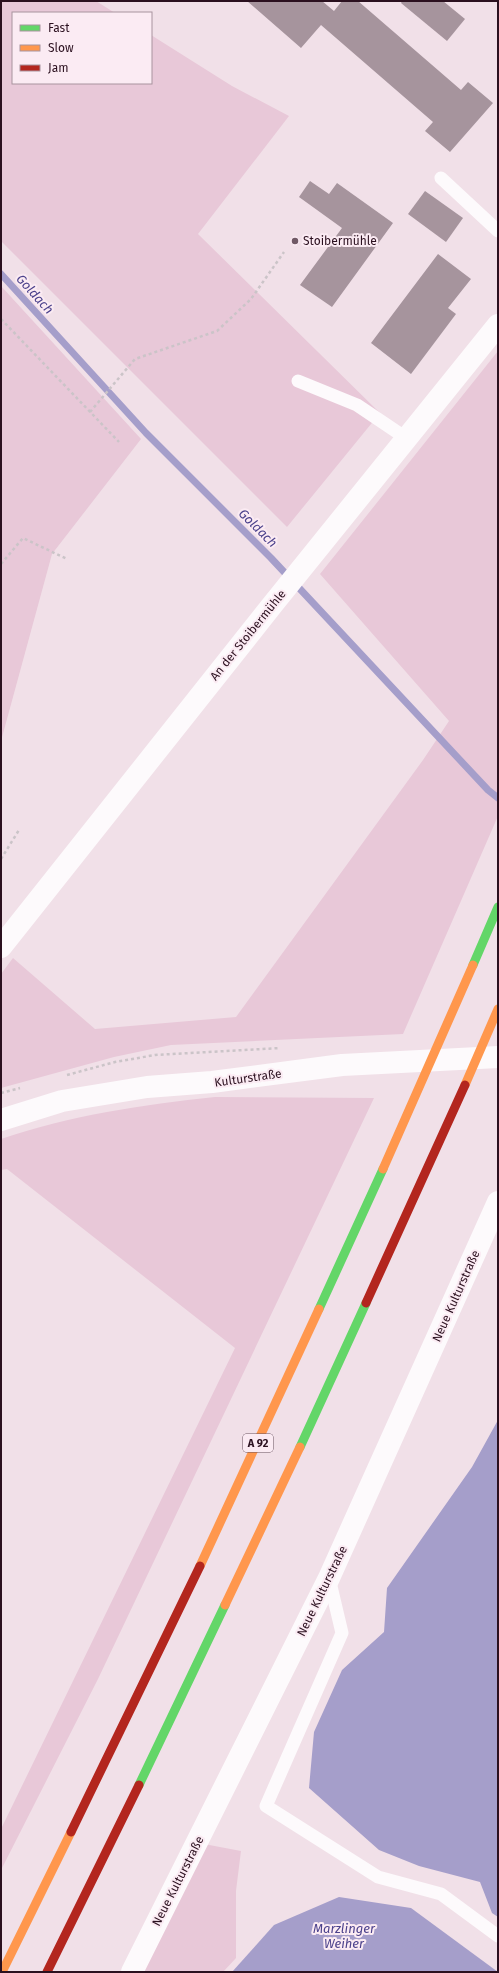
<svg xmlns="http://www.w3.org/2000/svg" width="499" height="1973" font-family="'Fira Sans',sans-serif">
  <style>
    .green { fill: #e8c8d8 }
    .water { fill: #a59eca }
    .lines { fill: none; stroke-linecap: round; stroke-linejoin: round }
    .stream { stroke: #a59eca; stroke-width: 7 }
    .building { fill: #a6949d }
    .path { stroke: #cbc4c8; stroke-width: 2.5; stroke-dasharray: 3 3; stroke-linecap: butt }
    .lane { stroke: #fdfafc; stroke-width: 13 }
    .street { stroke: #fdfafc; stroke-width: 22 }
    .fast { stroke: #63d668; stroke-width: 9 }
    .slow { stroke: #ff974d; stroke-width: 9 }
    .jam { stroke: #b3261e; stroke-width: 9 }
    .poi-dot { fill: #705965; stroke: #fbebf3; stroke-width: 1.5 }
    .labels { text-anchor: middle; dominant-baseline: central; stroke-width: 4; stroke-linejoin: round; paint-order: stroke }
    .shield { fill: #fbebf3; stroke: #69525f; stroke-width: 1 }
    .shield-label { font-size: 11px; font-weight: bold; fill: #2b101f }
    .poi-label { font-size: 12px; fill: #2b101f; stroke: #fbebf3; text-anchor: start }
    .street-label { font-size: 12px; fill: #2b101f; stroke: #fbebf3 }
    .water-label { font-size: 13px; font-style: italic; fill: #4b418b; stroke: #fbebf3 }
  </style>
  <rect width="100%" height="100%" fill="#f1e0e8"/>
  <!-- green -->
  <g class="green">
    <path d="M1,1H96L115,13H13V83H151V35L232,86L289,116L198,234L380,413L287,527L1,241Z"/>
    <path d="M1,286L141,439L52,554L1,741Z"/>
    <path d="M498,351V816L403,1034L171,1045L114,1057L1,1088V974L13,958L95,1029L236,1017L423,760L449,721L320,574Z"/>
    <path d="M215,1097L374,1098L98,1679L1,1870V1829L235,1348L7,1169L1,1170V1139C71,1115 142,1105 215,1097Z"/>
    <path d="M204,1844L241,1851L236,1891V1958L223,1972H142Z"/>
  </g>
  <!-- water -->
  <g class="water">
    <path d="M498,1420V1917L492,1913L480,1882L419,1866L379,1850L309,1788L314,1732L342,1670L384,1632L387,1588L472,1467Z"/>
    <path d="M339,1897L411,1908L498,1972H232L274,1925Z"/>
  </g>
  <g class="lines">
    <!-- stream -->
    <path class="stream" d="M1,274L146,433L271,558L488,790L498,798"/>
  </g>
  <!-- building -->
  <g class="building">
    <path d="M247,1H322L334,11L342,1H358L461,90L468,82L493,103L450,152L425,131L433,122L321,25L301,48Z"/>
    <path d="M402,1H443L465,19L447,41L401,3Z"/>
    <path d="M310,181L329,194L337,183L393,223L332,307L300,285L342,228L299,197Z"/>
    <path d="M425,191L463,218L446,242L408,214Z"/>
    <path d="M438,254L471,279L448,308L456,314L411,374L371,343Z"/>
  </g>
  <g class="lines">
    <!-- path -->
    <g class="path">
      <path d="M1,319L119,442"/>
      <path d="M90,412L135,359L217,331L251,299L284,252"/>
      <path d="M1,564L23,538L67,559"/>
      <path d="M1,859L19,830"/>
      <path d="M67,1075L115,1062L155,1055L280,1048"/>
      <path d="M1,1093L20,1088"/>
    </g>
    <!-- lane -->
    <g class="lane">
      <path d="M441,178L498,231"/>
      <path d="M298,381L357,405L406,438"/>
      <path d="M329,1578L342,1633L266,1806L378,1877L441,1894L498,1936"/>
    </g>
    <!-- street -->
    <g class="street">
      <path d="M1,947L273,604L498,325"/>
      <path d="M1,1120L62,1101L147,1087L212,1082L342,1065L498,1057"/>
      <path d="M132,1972L329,1578L498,1202"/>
    </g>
    <!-- fast -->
    <g class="fast">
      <path d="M473,965L498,907"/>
      <path d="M319,1309L383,1169"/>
      <path d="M300,1447L366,1303"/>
      <path d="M139,1785L225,1605"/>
    </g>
    <!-- slow -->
    <g class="slow">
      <path d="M465,1085L498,1009"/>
      <path d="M383,1169L473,965"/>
      <path d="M200,1566L319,1309"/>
      <path d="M225,1605L300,1447"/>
      <path d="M2,1972L71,1832"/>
    </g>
    <!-- jam -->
    <g class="jam">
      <path d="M366,1303L465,1085"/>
      <path d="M71,1832L200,1566"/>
      <path d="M47,1972L139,1785"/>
    </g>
  </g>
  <!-- markers -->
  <circle class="poi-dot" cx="295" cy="241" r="4"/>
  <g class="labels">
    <!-- shield labels -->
    <rect class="shield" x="243" y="1434" width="30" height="18" rx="3"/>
    <g class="shield-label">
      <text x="258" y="1443">A 92</text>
    </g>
    <!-- poi labels -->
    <g class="poi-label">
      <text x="303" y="241">Stoibermühle</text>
    </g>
    <!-- street labels -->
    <g class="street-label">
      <text transform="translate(248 635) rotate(-51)">An der Stoibermühle</text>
      <text transform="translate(248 1078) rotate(-8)">Kulturstraße</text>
      <text transform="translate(456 1296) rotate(-66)">Neue Kulturstraße</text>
      <text transform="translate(322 1591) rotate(-64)">Neue Kulturstraße</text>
      <text transform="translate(178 1881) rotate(-63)">Neue Kulturstraße</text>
    </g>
    <!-- water labels -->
    <g class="water-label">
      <text transform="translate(35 294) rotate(48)">Goldach</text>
      <text transform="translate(258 528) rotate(45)">Goldach</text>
      <text x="344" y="1928">Marzlinger<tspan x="344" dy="15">Weiher</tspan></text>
    </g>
  </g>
  <!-- border -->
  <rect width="499" height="1973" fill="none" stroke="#2b101f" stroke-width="4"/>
  <!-- legend -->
  <rect x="12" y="12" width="140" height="72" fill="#fbebf3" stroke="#a8939e"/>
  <rect x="20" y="25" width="20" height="6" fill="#63d668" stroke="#a8939e"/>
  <text x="48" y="32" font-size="12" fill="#2b101f">Fast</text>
  <rect x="20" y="45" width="20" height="6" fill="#ff974d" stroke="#a8939e"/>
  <text x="48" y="52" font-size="12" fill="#2b101f">Slow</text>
  <rect x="20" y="65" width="20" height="6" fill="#b3261e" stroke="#a8939e"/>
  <text x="48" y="72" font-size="12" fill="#2b101f">Jam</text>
</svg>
